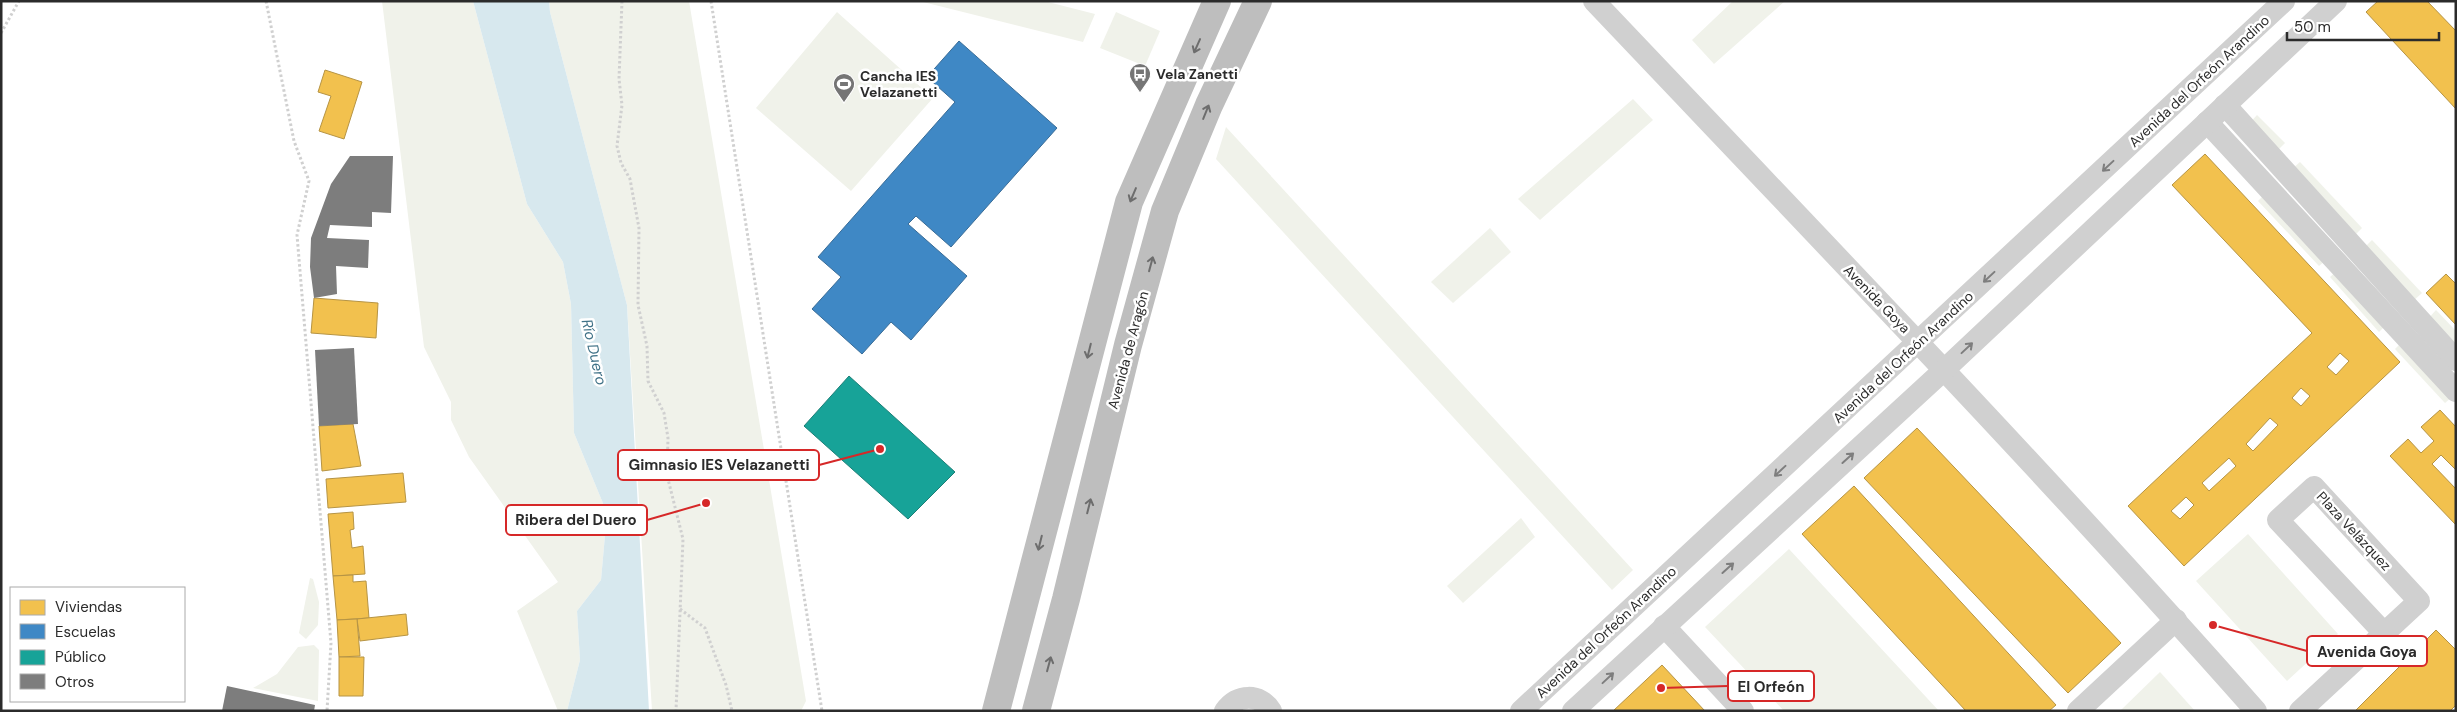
<svg xmlns="http://www.w3.org/2000/svg" width="2457" height="712" font-family="'DM Sans',sans-serif">
  <style>
    .green { fill: #f0f2ea }
    .water { fill: #d7e8ee }
    .homes { fill: #f2c14e; stroke: #b69444; fill-rule: evenodd }
    .schools { fill: #3f88c5; stroke: #396c97 }
    .public { fill: #17a398; stroke: #1d7f77 }
    .building { fill: #7d7d7d }
    .lines { fill: none; stroke-linecap: round; stroke-linejoin: round }
    .path { stroke: #d0d0d0; stroke-width: 3; stroke-dasharray: 2.5 2.5; stroke-linecap: butt }
    .street { stroke: #d0d0d0; stroke-width: 22 }
    .highway { stroke: #bebebe; stroke-width: 28 }
    .oneway { stroke: #6d6d6d }
    .oneway2 { stroke: #7e7e7e }
    .labels { text-anchor: middle; dominant-baseline: central; stroke-width: 5; stroke-linejoin: round; paint-order: stroke }
    .poi-label { font-size: 14px; font-weight: bold; fill: #2b2b2b; stroke: #fff; text-anchor: start }
    .street-label { font-size: 14px; fill: #2b2b2b; stroke: #fff }
    .water-label { font-size: 15px; font-style: italic; fill: #407287; stroke: #fff }
    .leader { fill: none; stroke: #d62828; stroke-width: 2 }
    .callout-dot { fill: #d62828; stroke: #fff; stroke-width: 2 }
    .callout { fill: #fff; stroke: #d62828; stroke-width: 2 }
    .callout-label { font-size: 15px; text-anchor: middle; font-weight: bold; fill: #2b2b2b }
  </style>
  <rect width="100%" height="100%" fill="#fff"/>
  <!-- green -->
  <g class="green">
    <path d="M382,1H473L527,204L563,262L571,304L574,433L607,513L601,580L577,611L580,660L567,711H558L517,611L558,582L469,457L451,420V402L424,347Z"/>
    <path d="M549,1H689L806,701L801,711H652L627,305L550,12Z"/>
    <path d="M919,1H1044L1095,14L1083,42Z"/>
    <path d="M1733,1H1785L1714,64L1692,40Z"/>
    <path d="M837,12L933,98L851,191L756,108Z"/>
    <path d="M1116,12L1160,31L1145,66L1100,48Z"/>
    <path d="M1633,99L1653,120L1540,220L1518,199Z"/>
    <path d="M2257,115L2285,143L2276,152L2249,124Z"/>
    <path d="M1226,127L1633,570L1612,590L1216,159Z"/>
    <path d="M2300,162L2362,228L2354,236L2291,170Z"/>
    <path d="M2265,194L2326,260L2319,266L2258,201Z"/>
    <path d="M1490,228L1511,252L1453,303L1431,282Z"/>
    <path d="M2372,240L2422,293L2413,301L2364,248Z"/>
    <path d="M2337,271L2386,325L2379,332L2330,277Z"/>
    <path d="M2436,310L2456,331V348L2428,319Z"/>
    <path d="M2402,342L2453,396L2445,403L2395,349Z"/>
    <path d="M1521,518L1535,537L1463,603L1447,586Z"/>
    <path d="M2248,534L2338,634L2287,681L2196,581Z"/>
    <path d="M1789,549L1939,711H1784L1705,627Z"/>
    <path d="M310,578L313,579L319,602L318,625L306,639L299,633Z"/>
    <path d="M314,645L319,650L318,701L253,688L277,674L298,647Z"/>
    <path d="M2160,672L2195,711H2120Z"/>
  </g>
  <!-- water -->
  <path class="water" d="M473,1H549L550,12L627,305L649,711H567L580,660L577,611L601,580L607,513L574,433L571,304L563,262L527,204Z"/>
  <!-- homes -->
  <g class="homes">
    <path d="M2378,1H2427L2456,31V109L2366,12Z"/>
    <path d="M325,70L362,82L344,139L319,131L331,96L318,92Z"/>
    <path d="M2205,154L2400,362L2184,566L2128,506L2312,333L2172,185ZM2340,353L2349,361L2336,375L2327,367ZM2301,388L2310,396L2301,406L2292,398ZM2270,418L2278,425L2253,451L2246,444ZM2229,458L2236,466L2209,491L2202,483ZM2186,497L2194,505L2180,519L2171,511Z"/>
    <path d="M2446,274L2456,284V325L2426,293Z"/>
    <path d="M314,298L378,303L376,338L311,333Z"/>
    <path d="M2440,410L2456,427V470L2441,455L2432,464L2456,489V525L2390,456L2408,439L2421,453L2434,441L2421,427Z"/>
    <path d="M353,424L361,466L322,471L319,426Z"/>
    <path d="M1917,428L2121,643L2068,693L1864,478Z"/>
    <path d="M403,473L406,502L328,508L326,479Z"/>
    <path d="M1854,486L2056,705L2049,711H1966L1802,534Z"/>
    <path d="M353,512L354,529L350,530L352,548L363,546L365,574L333,576L328,514Z"/>
    <path d="M353,575V582L366,581L369,618L337,620L333,576Z"/>
    <path d="M406,614L408,635L360,641L357,619Z"/>
    <path d="M357,619L360,656L339,657L337,620Z"/>
    <path d="M2436,630L2456,650V705L2450,711H2355Z"/>
    <path d="M339,657H364L363,696H339Z"/>
    <path d="M1662,665L1705,711H1613Z"/>
  </g>
  <!-- schools -->
  <path class="schools" d="M959,41L1057,128L951,247L916,216L908,224L967,276L911,340L891,322L862,354L812,309L841,277L818,257L955,102L927,77Z"/>
  <!-- public -->
  <path class="public" d="M849,376L955,472L908,519L804,426Z"/>
  <!-- building -->
  <g class="building">
    <path d="M350,156H393L391,213L372,212V227L330,225L327,238L369,240L368,268L336,266L337,294L314,298L310,267L311,238L331,184Z"/>
    <path d="M354,348L358,424L319,426L315,350Z"/>
    <path d="M227,686L315,705L314,711H222Z"/>
  </g>
  <g class="lines">
    <!-- path -->
    <g class="path">
      <path d="M266,1L294,141L309,181L297,235L331,643L327,711"/>
      <path d="M622,1L619,79L622,105L617,146L621,163L630,179L639,228L638,305L647,346L648,381L664,413L668,438L667,475L683,539L676,711"/>
      <path d="M711,1L822,711"/>
      <path d="M1,33L19,1"/>
      <path d="M680,609L705,628L726,685L732,711"/>
    </g>
    <!-- street -->
    <g class="street">
      <path d="M1594,1C1817,236 2042,469 2256,711"/>
      <path d="M2225,105L2456,360"/>
      <path d="M2207,122L2456,391"/>
      <path d="M1664,626L1743,711"/>
      <path d="M1225,711C1237,694 1260,693 1271,711"/>
      <path d="M1521,711L2284,1"/>
      <path d="M1573,711L1944,370L2336,1"/>
      <path d="M2078,711L2176,620"/>
      <path d="M2300,711L2419,601L2314,487L2278,520L2384,633"/>
    </g>
    <!-- highway -->
    <g class="highway">
      <path d="M996,711L1129,202L1217,1"/>
      <path d="M1036,711L1066,599L1128,345L1165,211L1209,105L1258,1"/>
    </g>
  </g>
  <!-- one-way arrows -->
  <defs><path id="oneway-shaft" d="M-6 0H5M1.5-3L5.5 0L1.5 3" fill="none" stroke-width="1.6" stroke-linecap="round" stroke-linejoin="round" transform="scale(1.25)"/></defs>
  <g class="oneway">
    <use href="#oneway-shaft" transform="translate(1197 46) rotate(114)"/>
    <use href="#oneway-shaft" transform="translate(1206 112) rotate(-68)"/>
    <use href="#oneway-shaft" transform="translate(1133 195) rotate(113)"/>
    <use href="#oneway-shaft" transform="translate(1151 264) rotate(-75)"/>
    <use href="#oneway-shaft" transform="translate(1089 351) rotate(104)"/>
    <use href="#oneway-shaft" transform="translate(1089 506) rotate(-76)"/>
    <use href="#oneway-shaft" transform="translate(1040 543) rotate(104)"/>
    <use href="#oneway-shaft" transform="translate(1049 664) rotate(-75)"/>
  </g>
  <g class="oneway2">
    <use href="#oneway-shaft" transform="translate(2108 166) rotate(137)"/>
    <use href="#oneway-shaft" transform="translate(1989 277) rotate(137)"/>
    <use href="#oneway-shaft" transform="translate(1967 348) rotate(-43)"/>
    <use href="#oneway-shaft" transform="translate(1848 458) rotate(-42)"/>
    <use href="#oneway-shaft" transform="translate(1780 471) rotate(137)"/>
    <use href="#oneway-shaft" transform="translate(1728 568) rotate(-42)"/>
    <use href="#oneway-shaft" transform="translate(1608 678) rotate(-43)"/>
  </g>
  <!-- icons -->
  <defs>
    <g id="bus-pin" transform="scale(1.125)"><path d="M0 17L-7.5 6A9.5 9.5 0 1 1 7.5 6Z" fill="#757575" stroke="#fff"/><path d="M-5-6H5V4H4V6H2V4H-2V6H-4V4H-5ZM-3.5-4V0h7V-4ZM-3.5 1.2v1.5H-2V1.2ZM2 1.2v1.5H3.5V1.2Z" fill="#fff"/></g>
    <g id="stadium-pin" transform="scale(1.125)"><path d="M0 17L-7.5 6A9.5 9.5 0 1 1 7.5 6Z" fill="#757575" stroke="#fff"/><path d="M0-5a6.5 5 0 1 0 0 10a6.5 5 0 1 0 0-10ZM-3.5-1.8h7v3.6h-7Z" fill="#fff"/></g>
  </defs>
  <g fill-rule="evenodd">
    <use href="#bus-pin" x="1140" y="74"/>
    <use href="#stadium-pin" x="844" y="84"/>
  </g>
  <g class="labels">
    <!-- poi labels -->
    <g class="poi-label">
      <text x="1156" y="74">Vela Zanetti</text>
      <text x="860" y="76">Cancha IES<tspan x="860" dy="16">Velazanetti</tspan></text>
    </g>
    <!-- street labels -->
    <g class="street-label">
      <text transform="translate(2199 81) rotate(-43)">Avenida del Orfeón Arandino</text>
      <text transform="translate(1877 299) rotate(46)">Avenida Goya</text>
      <text transform="translate(1128 350) rotate(-75)">Avenida de Aragón</text>
      <text transform="translate(1903 357) rotate(-43)">Avenida del Orfeón Arandino</text>
      <text transform="translate(2354 531) rotate(47)">Plaza Velázquez</text>
      <text transform="translate(1606 632) rotate(-43)">Avenida del Orfeón Arandino</text>
    </g>
    <!-- water labels -->
    <g class="water-label">
      <text transform="translate(594 352) rotate(77)">Río Duero</text>
    </g>
  </g>
  <!-- callouts -->
  <path class="leader" d="M880 449L819 465M706 503L647 520M2213 625L2307 651M1661 688L1728 686"/>
  <g class="callout-dot">
    <circle cx="880" cy="449" r="5"/>
    <circle cx="706" cy="503" r="5"/>
    <circle cx="2213" cy="625" r="5"/>
    <circle cx="1661" cy="688" r="5"/>
  </g>
  <g class="callout">
    <rect x="618" y="450" width="201" height="30" rx="5"/>
    <rect x="506" y="505" width="141" height="30" rx="5"/>
    <rect x="2307" y="636" width="120" height="30" rx="5"/>
    <rect x="1728" y="671" width="86" height="30" rx="5"/>
  </g>
  <g class="callout-label">
    <text x="719" y="470">Gimnasio IES Velazanetti</text>
    <text x="576" y="525">Ribera del Duero</text>
    <text x="2367" y="657">Avenida Goya</text>
    <text x="1771" y="692">El Orfeón</text>
  </g>
  <!-- border -->
  <rect width="2457" height="712" fill="none" stroke="#2b2b2b" stroke-width="5"/>
  <!-- legend -->
  <rect x="10" y="587" width="175" height="115" fill="#ffffff" stroke="#aaaaaa"/>
  <rect x="20" y="600" width="25" height="15" fill="#f2c14e" stroke="#aaaaaa"/>
  <text x="55" y="612" font-size="15" fill="#2b2b2b">Viviendas</text>
  <rect x="20" y="624" width="25" height="15" fill="#3f88c5" stroke="#aaaaaa"/>
  <text x="55" y="637" font-size="15" fill="#2b2b2b">Escuelas</text>
  <rect x="20" y="650" width="25" height="15" fill="#17a398" stroke="#aaaaaa"/>
  <text x="55" y="662" font-size="15" fill="#2b2b2b">Público</text>
  <rect x="20" y="674" width="25" height="15" fill="#7d7d7d" stroke="#aaaaaa"/>
  <text x="55" y="687" font-size="15" fill="#2b2b2b">Otros</text>
  <!-- scale -->
  <path d="M2287 32v8h152v-8" fill="none" stroke="#2b2b2b" stroke-width="2.5"/>
  <text x="2294" y="32" font-size="15" fill="#2b2b2b" stroke="#ffffff" stroke-width="4" paint-order="stroke">50 m</text>
</svg>
